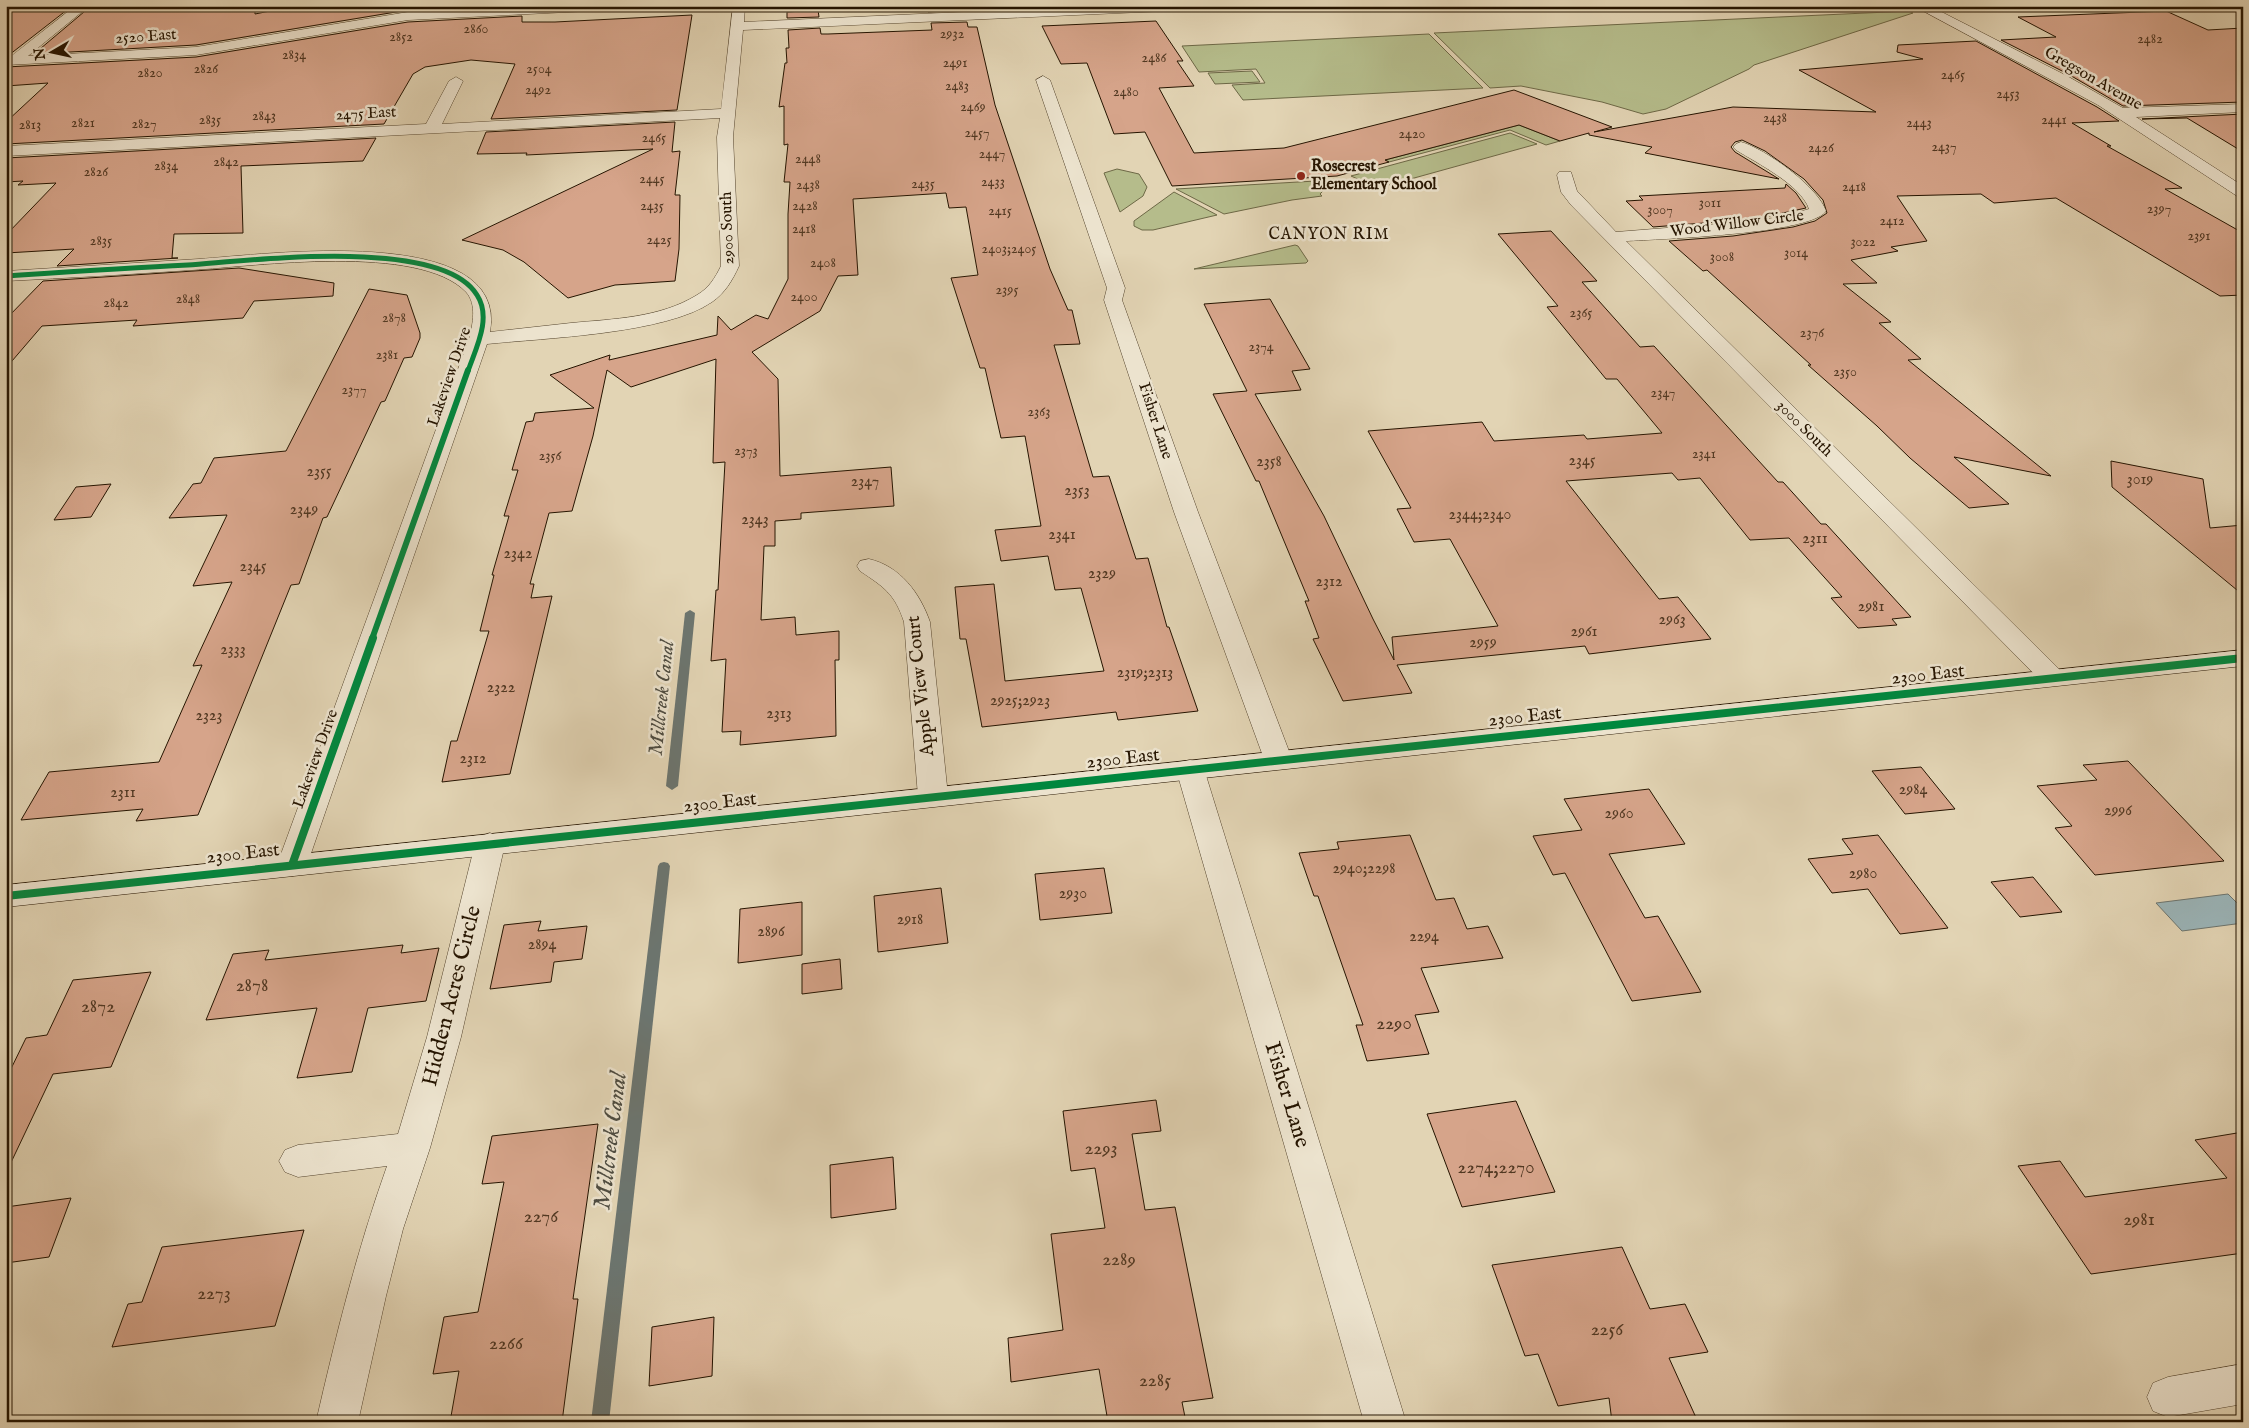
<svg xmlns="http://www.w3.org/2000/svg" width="2249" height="1428" font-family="'IM FELL English',serif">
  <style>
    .green { fill: #b5bc8b; stroke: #6d6846 }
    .water { fill: #9bb5b9; stroke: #6c756f }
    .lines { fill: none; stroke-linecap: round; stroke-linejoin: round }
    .stream { fill: #6c756f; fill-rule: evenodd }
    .building { fill: #d6a48a; stroke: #251400 }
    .minor-casing { stroke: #54442d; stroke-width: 1 }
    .secondary-casing { stroke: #251400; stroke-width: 1 }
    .minor { fill: #ece3ce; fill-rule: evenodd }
    .secondary { fill: #ece3ce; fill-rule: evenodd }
    .cycleway-far2-casing { stroke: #ece3ce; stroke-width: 7 }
    .cycleway-far1-casing { stroke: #ece3ce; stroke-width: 9 }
    .cycleway-casing { stroke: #ece3ce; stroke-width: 11 }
    .cycleway-far2 { stroke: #00873e; stroke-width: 5 }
    .cycleway-far1 { stroke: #00873e; stroke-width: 6 }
    .cycleway { stroke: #00873e; stroke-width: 8 }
    .poi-dot { fill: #8f2418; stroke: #ece3ce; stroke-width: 2 }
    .labels { text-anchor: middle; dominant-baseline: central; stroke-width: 5; stroke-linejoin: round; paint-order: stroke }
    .far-number-label { font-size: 14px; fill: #513822 }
    .far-street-label { font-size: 16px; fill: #251400; stroke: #ece3ce }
    .far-poi-label { font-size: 16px; font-weight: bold; fill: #251400; stroke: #ece3ce; text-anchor: start }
    .far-neighbourhood-label { font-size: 16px; letter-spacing: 1px; fill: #251400; stroke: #ece3ce }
    .number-label { font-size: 16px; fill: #513822 }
    .street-label { font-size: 19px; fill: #251400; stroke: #ece3ce }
    .near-number-label { font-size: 19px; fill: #513822 }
    .water-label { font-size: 20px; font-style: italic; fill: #4e4c41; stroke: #ece3ce }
    .near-street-label { font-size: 22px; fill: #251400; stroke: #ece3ce }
    .near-water-label { font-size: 24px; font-style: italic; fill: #4e4c41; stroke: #ece3ce }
  </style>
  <rect width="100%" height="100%" fill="#e2d4b4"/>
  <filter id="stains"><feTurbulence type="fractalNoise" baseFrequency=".004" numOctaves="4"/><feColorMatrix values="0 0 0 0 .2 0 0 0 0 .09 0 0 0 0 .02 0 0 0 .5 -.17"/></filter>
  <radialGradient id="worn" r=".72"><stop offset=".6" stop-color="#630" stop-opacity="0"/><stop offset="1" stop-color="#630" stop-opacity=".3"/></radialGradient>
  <!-- green -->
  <g class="green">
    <path d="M1909,11L1913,13L1754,65L1749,69L1666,109L1643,114L1602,102L1521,86L1490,88L1434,33Z"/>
    <path d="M1429,34L1483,88L1243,100L1232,85L1265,83L1256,69L1199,72L1182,46Z"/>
    <path d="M1252,71L1260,82L1215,84L1208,73Z"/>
    <path d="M1519,125L1560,141L1546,145L1510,130L1389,162L1385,160Z"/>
    <path d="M1510,133L1537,144L1378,188L1351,176Z"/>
    <path d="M1117,169L1139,174L1147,187L1143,196L1120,212L1104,173Z"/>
    <path d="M1316,181L1323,191L1320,194L1322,196L1292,200L1224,214L1176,189Z"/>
    <path d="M1174,192L1217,215L1153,230H1142L1134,226V221Z"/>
    <path d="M1295,245L1298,246L1308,261L1306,263L1194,269Z"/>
  </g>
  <!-- water -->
  <path class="water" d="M2228,894L2243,909V923L2182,931L2156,903Z"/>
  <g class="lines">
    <!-- stream -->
    <g class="stream">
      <path d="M690,610L695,613L678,786L672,790L666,786L685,613Z"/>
      <path d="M664,862L668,863L670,866L609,1422H591L658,866L660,863Z"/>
    </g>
  </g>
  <!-- building -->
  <g class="building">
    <path d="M6,6H72L9,55H6Z"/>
    <path d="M91,6H255V14L295,6H486L408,10L196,45L34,54Z"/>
    <path d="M927,6H962L963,10L928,12Z"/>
    <path d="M818,10L819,17L787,18V12Z"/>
    <path d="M2166,11L2208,30L2243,28V102L2123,106L2068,74L2001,40L2056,37L2018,17Z"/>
    <path d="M692,15L677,110L491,119L515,64L471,60L425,67L413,74L384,124L6,144V122L48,83L6,86V67L196,57L408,22L522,16V22H555Z"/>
    <path d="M1156,21L1183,61H1177L1194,86L1159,88L1194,153L1284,148L1514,90L1612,127L1594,132L1733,107L1876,112L1799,70L1923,59L1897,52L1898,45L1976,41L2097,107L2119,121L2072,123L2111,146H2107L2182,188L2165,189L2243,233V295L2220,296L2056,198L1994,203L1981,194L1897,196L1927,241L1891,247L1898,251L1851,260L1877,283L1843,284L1891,322L1879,323L1921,359L1908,360L2051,476L1954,457L2009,504L1969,508L1910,458L1877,426L1808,365H1811L1707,270L1703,271L1669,241L1733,236L1793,227L1815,221L1827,213L1823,200L1804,179L1765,151L1742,140L1735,142L1731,147L1735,152L1779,179L1645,153L1652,147L1589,135V133L1560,141L1519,125L1385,160L1389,162L1337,176L1172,186L1145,132L1114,134L1087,63L1061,64L1042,26Z"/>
    <path d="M967,22L968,27H977L995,105L1050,269L1068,310H1072L1080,344L1054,345L1093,477L1109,476L1136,559L1148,558L1167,627H1169L1198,711L1118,720L1116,712L982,727L966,639H960L955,587L994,584L1005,681L1104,671L1081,588L1055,590L1048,556L1001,561L995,530L1041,526L1025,436L1001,438L985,368H980L951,278L978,275L966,207L949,208L946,193L853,199L858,275L838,276L820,311L752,352L778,379L780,476L891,467L894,506L801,513V519L775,521V546H764L761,620L795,617L796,635L839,631V660H835L836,736L740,745L741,731L722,732L726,659L711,661L716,590H718L725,462L713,463L716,359L631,387L607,370L593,436L572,511L549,513L530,584H534L531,598L552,596L510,774L442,782L451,741H457L489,631H480L494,575H492L509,516H504L518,470H512L526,422L533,421L535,413L594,408L550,375L610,355L609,360L717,335L718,316L731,330L756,315L768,319L788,279V214L790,182H784L788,144L784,145V106L779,107L785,63H787L786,48H789L788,30L820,28L821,34H828L932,30L931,23Z"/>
    <path d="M2243,114V152L2187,118L2142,119Z"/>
    <path d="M675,122L672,152L680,151L675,195H680L679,249L675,281L615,285L568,298L524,262L503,250L462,240L653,149L526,155L527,153L477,154L486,132Z"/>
    <path d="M376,138L363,161L241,166L243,233L174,234L172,258H178L57,266L74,249L6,253V235L56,183L18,185L23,181L6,182V158Z"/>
    <path d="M1786,184L1796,193L1806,208L1755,219L1653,227L1626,201L1643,200L1639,196L1785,188Z"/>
    <path d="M1551,231L1597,281L1582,282L1640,347L1654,346L1778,482H1783L1821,524H1826L1911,617L1892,619L1897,625L1858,628L1831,598L1842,597L1789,538L1750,540L1700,478L1678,480L1672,473L1566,481L1659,599L1678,597L1711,639L1589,654L1585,646L1397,665L1412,693L1343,701L1313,639L1319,638L1305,601H1309L1259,481H1256L1213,394L1247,391L1204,304L1270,299L1310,369L1292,371L1301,390L1255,394L1324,516L1373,619L1394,660L1392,637L1498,626L1450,539L1414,542L1397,509L1411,508L1368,431L1482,422L1494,441L1584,435L1587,439L1662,433L1617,379H1606L1547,307L1558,306L1498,234Z"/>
    <path d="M239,268L334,283L333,296L254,301L243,318L133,326L137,320L42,326L6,368V319L43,281Z"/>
    <path d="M369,289L407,295L420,333V338L412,357L404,358L385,401L381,402L327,517L323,518L299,584L291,585L198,815L136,821L143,809L21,820L49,772L159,762L202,665L193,666L232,582L193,586L227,515L169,518L193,484L201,483L214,458L286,451Z"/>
    <path d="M2111,461L2203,479L2210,528L2243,525V595L2112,487Z"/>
    <path d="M111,484L91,517L54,520L76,487Z"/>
    <path d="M2128,761L2224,861L2095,875L2055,828L2072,826L2037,786L2097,780L2083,765Z"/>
    <path d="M1921,767L1955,809L1905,814L1872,771Z"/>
    <path d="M1649,789L1685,844L1609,854L1645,918L1658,916L1701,992L1632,1001L1565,873L1553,875L1533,836L1582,830L1564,799Z"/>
    <path d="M1410,835L1436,900L1454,898L1467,929L1488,926L1503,958L1421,968L1439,1012L1415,1015L1429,1054L1367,1061L1356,1025H1363L1318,896H1314L1299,853L1339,849L1337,842Z"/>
    <path d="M1878,835L1948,928L1900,934L1868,889L1832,893L1808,859L1853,854L1842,839Z"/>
    <path d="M1104,868L1112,913L1040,920L1035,874Z"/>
    <path d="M2033,877L2062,912L2020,917L1991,882Z"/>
    <path d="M941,888L948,943L878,952L874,896Z"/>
    <path d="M802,902V955L738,963L740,909Z"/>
    <path d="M541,921L538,931L587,926L582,959L554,962L551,982L490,989L504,925Z"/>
    <path d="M403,945L401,953L439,948L426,1001L368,1008L352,1072L297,1078L317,1008L206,1020L233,954L269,950L265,960Z"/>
    <path d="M840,959L842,989L802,994V964Z"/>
    <path d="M151,972L111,1067L53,1074L6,1173V1079L26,1038L47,1035L73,980Z"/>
    <path d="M1156,1100L1161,1131L1132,1134L1145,1210L1175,1207L1213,1398L1182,1402L1186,1422H1108L1099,1369L1011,1382L1008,1338L1063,1330L1051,1234L1105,1228L1095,1168L1071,1171L1063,1111Z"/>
    <path d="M1516,1101L1555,1192L1462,1207L1427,1114Z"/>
    <path d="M598,1124L573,1299H578L562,1422H450L459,1371L433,1374L444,1317L478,1312L504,1182L482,1184L492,1136Z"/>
    <path d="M2243,1132V1253L2091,1274L2018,1166L2060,1161L2085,1197L2227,1178L2195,1140Z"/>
    <path d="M893,1157L896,1209L831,1218L830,1165Z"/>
    <path d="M71,1198L49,1257L6,1263V1207Z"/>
    <path d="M304,1230L275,1326L112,1347L128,1304L142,1302L162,1247Z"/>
    <path d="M1622,1247L1650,1309L1685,1304L1708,1352L1669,1358L1698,1422H1612L1609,1398L1558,1406L1538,1354L1525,1356L1492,1265Z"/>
    <path d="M714,1317L712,1376L649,1386L652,1327Z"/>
  </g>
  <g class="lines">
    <!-- minor casing -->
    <g class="minor-casing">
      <g id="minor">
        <path d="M75,6H89L28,56L196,47L408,12L529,6H614L608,10L408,20L196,55L6,65V57H10Z"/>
        <path d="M733,6H745L744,22L1097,6H1192L1186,10L743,30L733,137L739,266C732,281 725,293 712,302C666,334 545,338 487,344L307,865L303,873L292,876L281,873L277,865L469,339C473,324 477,304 466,292C419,243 256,266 192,270C130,274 68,278 6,281V271C71,267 135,263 199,259C261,255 510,221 490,332C517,329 544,326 571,323C613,319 660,318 697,295C709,288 715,278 721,266L717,137L720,118L6,156V146L426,124L449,81L456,77L463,81L442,124L721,109Z"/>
        <path d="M1914,6H1930L2067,76L2123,108L2243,104V112L2136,117L2243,186V198L2237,196L2098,105Z"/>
        <path d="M1043,76L1050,80L1125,288L1122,300L1198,512L1292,759L1288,766L1278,768L1268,766L1264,759L1174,512L1104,300L1107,288L1036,80Z"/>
        <path d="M1741,142C1766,149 1818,187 1826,211C1811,234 1659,239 1626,241L2062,672L2066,678L2062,684L2053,686L2044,684L1571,205L1561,192L1557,175L1559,172H1571L1577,191L1616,232L1755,221L1785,216L1809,209C1801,185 1757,163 1736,150L1733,147L1736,144Z"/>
        <path d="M869,559C900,566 920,593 930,622L948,796L943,803L933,806L923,803L918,796L904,622C895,594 884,587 860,571L857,566L860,561Z"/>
        <path d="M1190,760L1200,762L1204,769L1406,1422H1364L1176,769L1180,762Z"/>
        <path d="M490,833L501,837L505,844L461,1037L430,1148L403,1229L386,1296L358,1422H316C336,1335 357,1250 387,1166L298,1177L285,1172L279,1161L285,1150L298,1145L398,1134L427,1037L475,844L479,837Z"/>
        <path d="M2243,1364V1404L2168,1417L2153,1411L2147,1397L2153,1383L2168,1377Z"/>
      </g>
    </g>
    <!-- secondary casing -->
    <g class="secondary-casing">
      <path id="secondary" d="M2243,650V666L6,907V885Z"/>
    </g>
    <!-- minor -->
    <use href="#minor" class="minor"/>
    <!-- secondary -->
    <use href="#secondary" class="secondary"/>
    <!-- cycleway-far2 casing -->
    <g class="cycleway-far2-casing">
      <path id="cycleway-far2" d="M6,276C67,272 127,268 188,265C249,261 441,236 477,295C492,318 476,348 468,371"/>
    </g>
    <!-- cycleway-far1 casing -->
    <g class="cycleway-far1-casing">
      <path id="cycleway-far1" d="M372,639L468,370"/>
    </g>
    <!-- cycleway casing -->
    <g class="cycleway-casing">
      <g id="cycleway">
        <path d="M292,865L373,638"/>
        <path d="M6,896L2243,658"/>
      </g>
    </g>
    <!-- cycleway-far2 -->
    <use href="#cycleway-far2" class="cycleway-far2"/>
    <!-- cycleway-far1 -->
    <use href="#cycleway-far1" class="cycleway-far1"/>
    <!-- cycleway -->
    <use href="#cycleway" class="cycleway"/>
  </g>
  <!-- markers -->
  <circle class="poi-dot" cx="1301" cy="176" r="5"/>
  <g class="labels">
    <!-- far-number labels -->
    <g class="far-number-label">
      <text x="476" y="29">2860</text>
      <text x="952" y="34">2932</text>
      <text x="401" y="37">2852</text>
      <text x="2150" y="39">2482</text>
      <text x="294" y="55">2834</text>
      <text x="1154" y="58">2486</text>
      <text x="955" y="63">2491</text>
      <text x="206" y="69">2826</text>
      <text x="539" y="69">2504</text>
      <text x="150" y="73">2820</text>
      <text x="1953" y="75">2465</text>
      <text x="957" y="86">2483</text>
      <text x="538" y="90">2492</text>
      <text x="1126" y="92">2480</text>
      <text x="2008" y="94">2453</text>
      <text x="973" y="107">2469</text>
      <text x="264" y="116">2843</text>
      <text x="1775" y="118">2438</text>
      <text x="210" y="120">2835</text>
      <text x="2054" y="120">2441</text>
      <text x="83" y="123">2821</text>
      <text x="1919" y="123">2443</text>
      <text x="144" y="124">2827</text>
      <text x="30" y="125">2813</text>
      <text x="977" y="133">2457</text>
      <text x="1412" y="134">2420</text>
      <text x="654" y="138">2465</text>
      <text x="1944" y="147">2437</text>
      <text x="1821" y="148">2426</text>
      <text x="992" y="154">2447</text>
      <text x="808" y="159">2448</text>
      <text x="226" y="162">2842</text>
      <text x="166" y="166">2834</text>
      <text x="96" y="172">2826</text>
      <text x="652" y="179">2445</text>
      <text x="993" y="182">2433</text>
      <text x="923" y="184">2435</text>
      <text x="808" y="185">2438</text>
      <text x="1854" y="187">2418</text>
      <text x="1710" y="203">3011</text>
      <text x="652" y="206">2435</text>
      <text x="805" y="206">2428</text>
      <text x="2159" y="209">2397</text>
      <text x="1660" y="210">3007</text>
      <text x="1000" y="211">2415</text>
      <text x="1892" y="221">2412</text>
      <text x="804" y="229">2418</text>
      <text x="2199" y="236">2391</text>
      <text x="659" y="240">2425</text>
      <text x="101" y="241">2835</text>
      <text x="1863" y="242">3022</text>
      <text x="1009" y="249">2403;2405</text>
      <text x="1796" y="253">3014</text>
      <text x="1722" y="257">3008</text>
      <text x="823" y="263">2408</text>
      <text x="1007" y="290">2395</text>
      <text x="804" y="297">2400</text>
      <text x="188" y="299">2848</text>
      <text x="116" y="303">2842</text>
      <text x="1581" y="313">2365</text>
      <text x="394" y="318">2878</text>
      <text x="1812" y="333">2376</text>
      <text x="1261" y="347">2374</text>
      <text x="387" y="355">2381</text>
      <text x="1845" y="372">2350</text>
      <text x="354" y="390">2377</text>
      <text x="1663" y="393">2347</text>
      <text x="1039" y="412">2363</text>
      <text x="746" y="451">2373</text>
      <text x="1704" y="454">2341</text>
      <text x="550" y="456">2356</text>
    </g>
    <!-- far-street labels -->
    <g class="far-street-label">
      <text transform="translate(146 37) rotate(-4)">2520 East</text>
      <text transform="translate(2093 79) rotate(30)">Gregson Avenue</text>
      <text transform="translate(366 114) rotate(-3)">2475 East</text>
      <text transform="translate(1737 224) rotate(-7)">Wood Willow Circle</text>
      <text transform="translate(728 228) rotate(-92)">2900 South</text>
      <text transform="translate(450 377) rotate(-71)">Lakeview Drive</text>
      <text transform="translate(1155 421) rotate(72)">Fisher Lane</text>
      <text transform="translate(1804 429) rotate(45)">3000 South</text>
      <text transform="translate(316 759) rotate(-70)">Lakeview Drive</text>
    </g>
    <!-- far-poi labels -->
    <g class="far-poi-label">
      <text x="1311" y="167">Rosecrest<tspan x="1311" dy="18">Elementary School</tspan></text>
    </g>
    <!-- far-neighbourhood labels -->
    <g class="far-neighbourhood-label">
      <text x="1329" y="235">CANYON RIM</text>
    </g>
    <!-- number labels -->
    <g class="number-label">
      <text x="1582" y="461">2345</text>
      <text x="1269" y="462">2358</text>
      <text x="319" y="472">2355</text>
      <text x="2140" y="480">3019</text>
      <text x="865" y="482">2347</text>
      <text x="1077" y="491">2353</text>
      <text x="304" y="510">2349</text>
      <text x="1480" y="515">2344;2340</text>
      <text x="755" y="520">2343</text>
      <text x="1062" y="535">2341</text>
      <text x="1815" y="539">2311</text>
      <text x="518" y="554">2342</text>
      <text x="253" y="567">2345</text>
      <text x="1102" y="574">2329</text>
      <text x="1329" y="582">2312</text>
      <text x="1871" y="607">2981</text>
      <text x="1672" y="620">2963</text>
      <text x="1584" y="632">2961</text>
      <text x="1483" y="643">2959</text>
      <text x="233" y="650">2333</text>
      <text x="1145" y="673">2319;2313</text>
      <text x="501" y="688">2322</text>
      <text x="1020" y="701">2925;2923</text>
      <text x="779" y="714">2313</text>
      <text x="209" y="716">2323</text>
      <text x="473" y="759">2312</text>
      <text x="1913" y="790">2984</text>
      <text x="123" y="793">2311</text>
      <text x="2118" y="811">2996</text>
      <text x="1619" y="814">2960</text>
      <text x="1364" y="869">2940;2298</text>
      <text x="1863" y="874">2980</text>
      <text x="1073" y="894">2930</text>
      <text x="910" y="920">2918</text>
      <text x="771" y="932">2896</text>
      <text x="1424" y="937">2294</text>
      <text x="542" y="945">2894</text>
    </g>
    <!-- street labels -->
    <g class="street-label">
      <text transform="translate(1928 675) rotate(-6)">2300 East</text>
      <text transform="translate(921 686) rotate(-96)">Apple View Court</text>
      <text transform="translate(1525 717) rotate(-6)">2300 East</text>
      <text transform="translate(1123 759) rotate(-6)">2300 East</text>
      <text transform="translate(720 803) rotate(-6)">2300 East</text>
      <text transform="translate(243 854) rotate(-6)">2300 East</text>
    </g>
    <!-- near-number labels -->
    <g class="near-number-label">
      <text x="252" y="986">2878</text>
      <text x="98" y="1007">2872</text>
      <text x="1394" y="1024">2290</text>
      <text x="1101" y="1149">2293</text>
      <text x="1496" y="1168">2274;2270</text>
      <text x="541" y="1217">2276</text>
      <text x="2139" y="1220">2981</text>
      <text x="1119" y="1260">2289</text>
      <text x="214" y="1294">2273</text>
      <text x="1607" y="1330">2256</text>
      <text x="506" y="1344">2266</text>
      <text x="1155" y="1381">2285</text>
    </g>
    <!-- water labels -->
    <g class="water-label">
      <text transform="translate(662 698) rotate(-84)">Millcreek Canal</text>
    </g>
    <!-- near-street labels -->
    <g class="near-street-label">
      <text transform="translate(452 996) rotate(-76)">Hidden Acres Circle</text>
      <text transform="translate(1287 1095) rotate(73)">Fisher Lane</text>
    </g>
    <!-- near-water labels -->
    <g class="near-water-label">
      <text transform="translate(611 1141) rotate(-83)">Millcreek Canal</text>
    </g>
  </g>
  <!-- margin -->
  <rect width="2249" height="1428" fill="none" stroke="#e2d4b4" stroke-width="25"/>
  <rect x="8" y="8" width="2234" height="1413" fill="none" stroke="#251400" stroke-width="2.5"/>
  <rect x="12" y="12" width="2224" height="1403" fill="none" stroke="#251400"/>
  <!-- north arrow -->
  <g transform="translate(52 52) rotate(261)" stroke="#ece3ce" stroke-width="4" paint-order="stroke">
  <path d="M0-4L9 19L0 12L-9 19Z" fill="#251400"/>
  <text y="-8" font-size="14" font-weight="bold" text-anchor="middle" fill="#251400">N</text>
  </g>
  <rect width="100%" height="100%" filter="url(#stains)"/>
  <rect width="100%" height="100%" fill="url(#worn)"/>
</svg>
